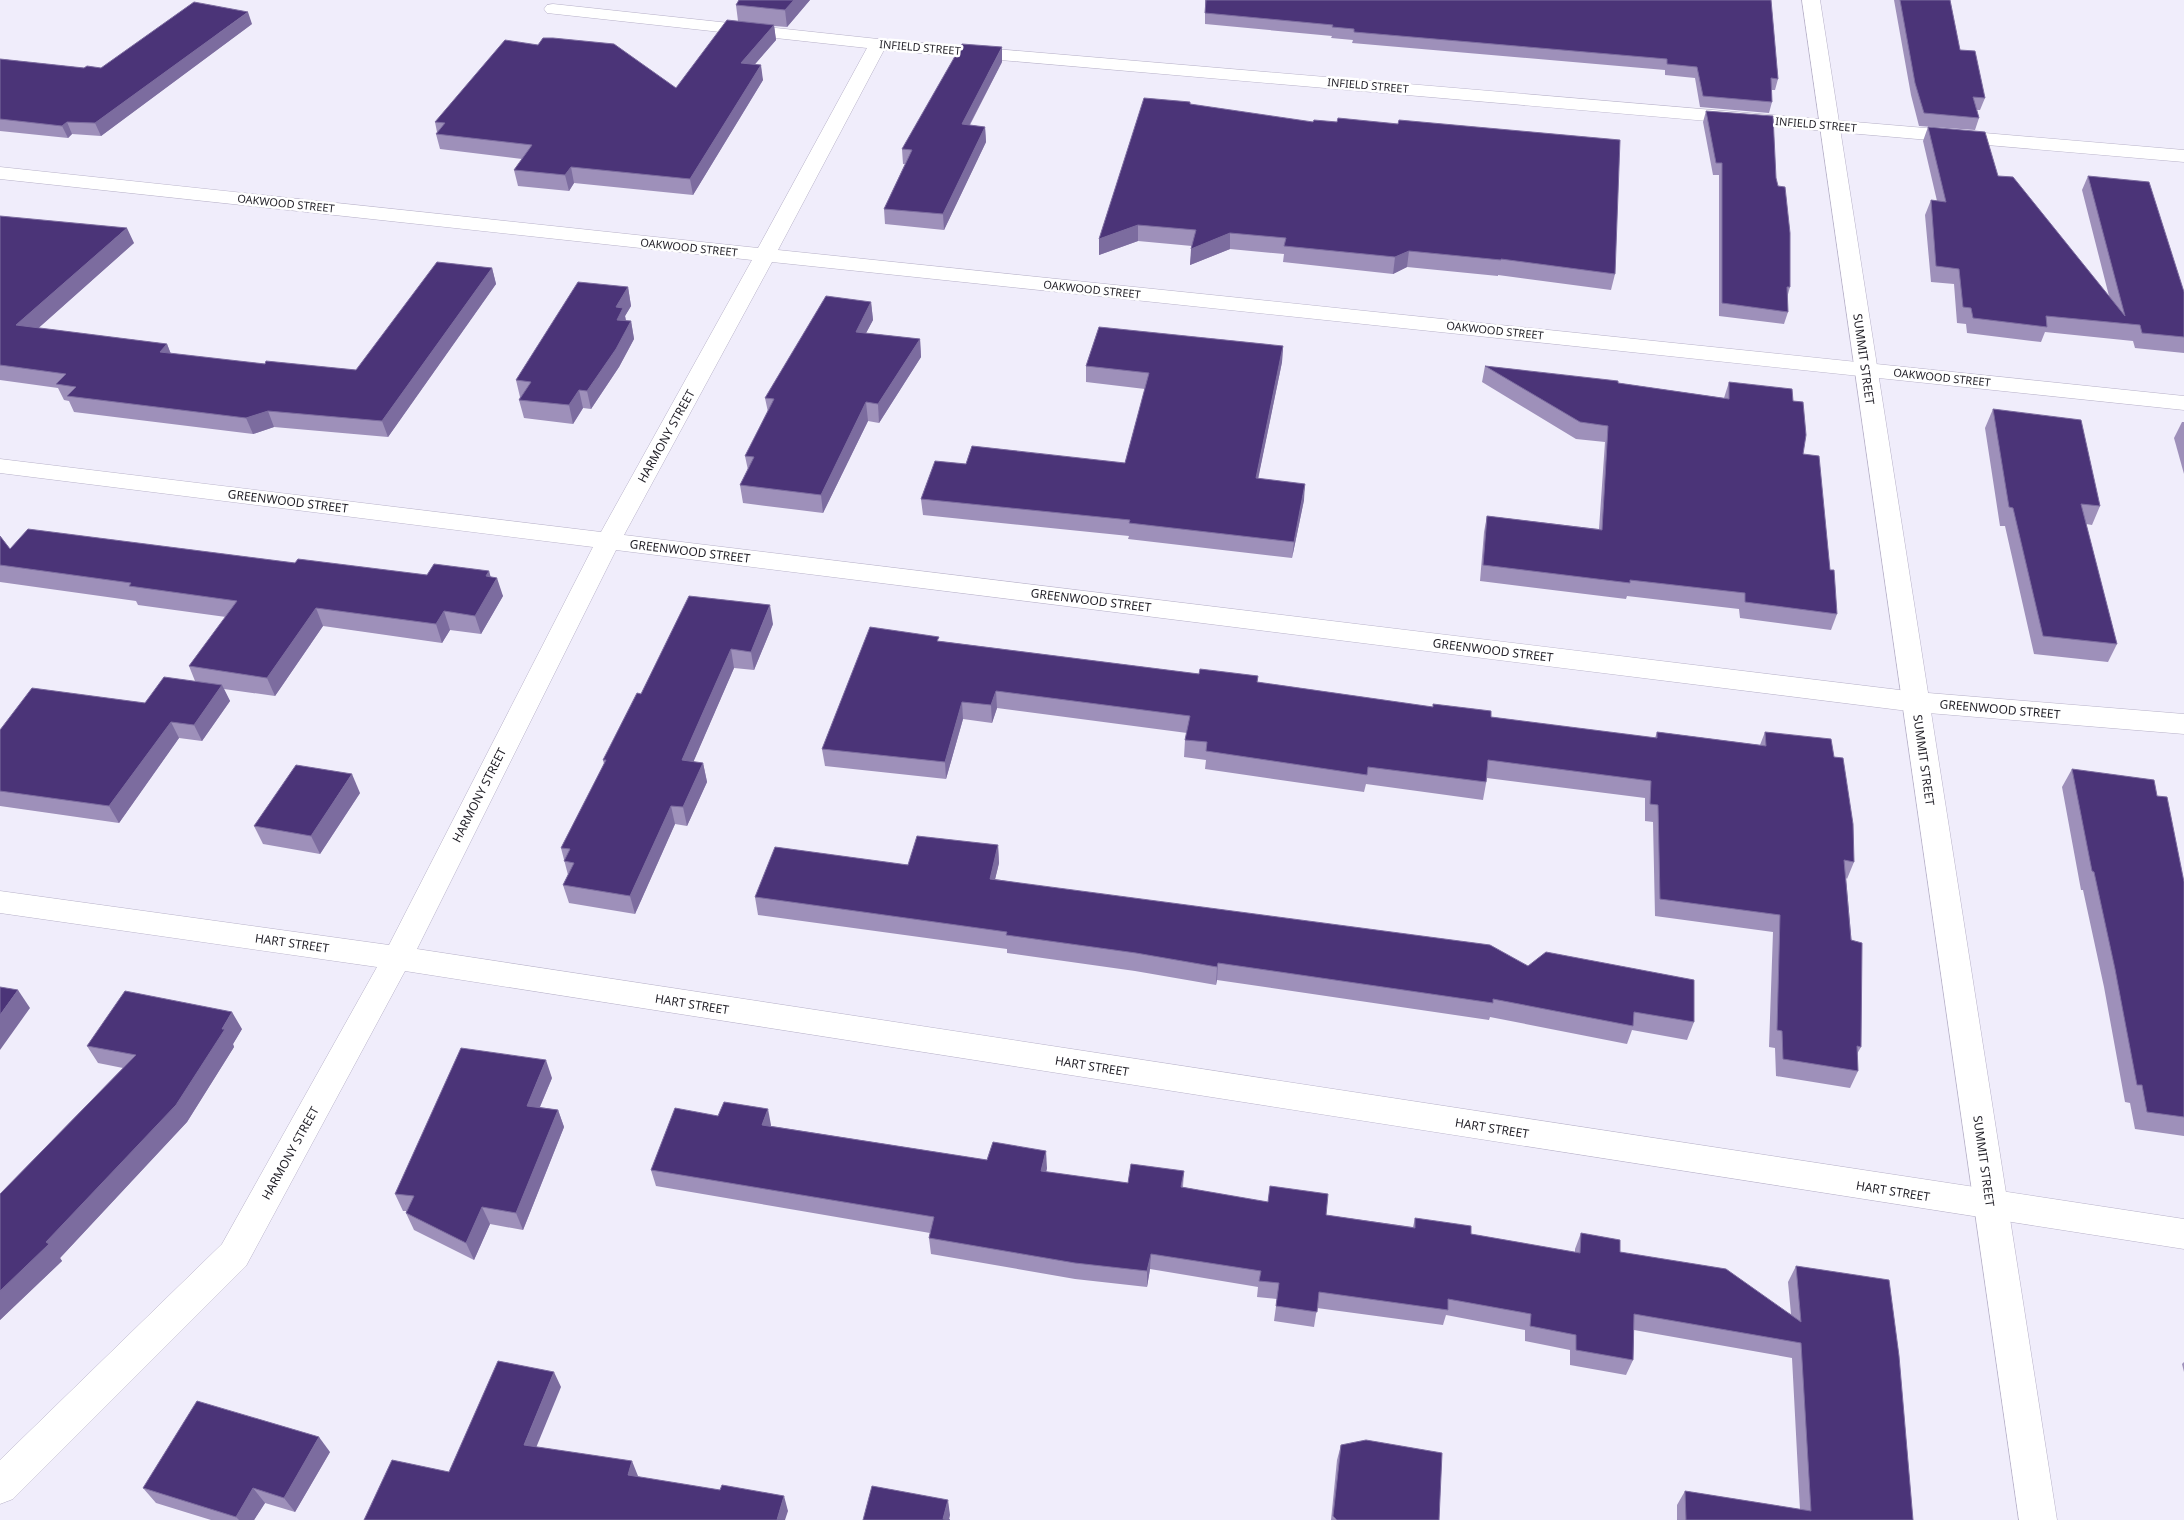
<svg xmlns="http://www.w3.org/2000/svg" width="2184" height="1520" font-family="'Noto Sans',sans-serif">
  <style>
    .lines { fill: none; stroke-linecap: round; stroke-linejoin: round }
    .minor-casing { stroke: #b7b1c8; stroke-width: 1 }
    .secondary-casing { stroke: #b7b1c8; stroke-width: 1 }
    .minor { fill: #fff; fill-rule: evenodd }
    .secondary { fill: #fff; fill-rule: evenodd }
    .wall { fill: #9e90ba }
    .shaded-wall { fill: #7c6c9f }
    .building { fill: #4b3478; stroke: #7c6c9f }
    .labels { text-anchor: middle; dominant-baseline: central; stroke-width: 5; stroke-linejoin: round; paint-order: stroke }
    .far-street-label { font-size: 11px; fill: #201e26; stroke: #fff }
    .street-label { font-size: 12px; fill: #201e26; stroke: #fff }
  </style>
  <rect width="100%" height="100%" fill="#f0edfb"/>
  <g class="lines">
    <!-- minor casing -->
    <g class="minor-casing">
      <path id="minor" d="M553,4L878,39L2184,150V162L884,50L778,250L2184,396V410L772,262L624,535L1916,692L2184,714V734L1916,712L616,550L417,949L2184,1219V1249L405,971L246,1266L13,1499L0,1504V1460L222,1244L377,967L0,913V891L389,945L593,547L0,473V459L601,532L752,260L0,179V167L758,248L867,48L547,13L544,9L547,5Z"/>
    </g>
    <!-- secondary casing -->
    <g class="secondary-casing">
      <path id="secondary" d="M1802,0H1820L2057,1520H2019Z"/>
    </g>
    <!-- minor -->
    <use href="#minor" class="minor"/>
    <!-- secondary -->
    <use href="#secondary" class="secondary"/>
  </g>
  <!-- wall -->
  <g class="wall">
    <path d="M739,0H810L787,27L774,26L776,40L755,64L763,80L693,195L574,183L569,191L518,186L514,170L522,159L440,149L436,134L437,132L435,122L538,45L676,88L738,21L736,5Z"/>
    <path d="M1205,0H1771L1778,79L1775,90H1771L1772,102L1769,113L1700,107L1695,78L1665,75V70L1352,43L1353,40L1331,38L1332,36L1205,24Z"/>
    <path d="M1894,0H1950L1960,50L1985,98L1980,110H1977L1979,118L1975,130L1919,126L1911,95Z"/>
    <path d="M252,24L101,136L72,134L68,138L0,131V59L84,68H101Z"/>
    <path d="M1002,62L970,125L985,127L986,142L944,230L885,224L884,209L905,164H903L902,149Z"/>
    <path d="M1190,102V104L1615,274L1611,290L1498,275V276L1407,267L1393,274L1283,262L1284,254L1230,249L1190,265L1192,246L1138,241L1099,255V239Z"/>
    <path d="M1706,111L1776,178L1790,287L1787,298L1788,312L1784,324L1719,316V175H1713L1703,122Z"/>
    <path d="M1928,127L1998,176L2109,296L2082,190L2088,176L2184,292V353L2135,348L2133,341L2045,332L2041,342L1967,333L1966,324L1957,323L1954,284L1931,282L1925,215L1931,200L1937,201L1923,141Z"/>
    <path d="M0,216L134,243L38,328L167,344L171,354L265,364L356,370L492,268L496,284L388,437L274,427L253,434L74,412L69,401L64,400L58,388L0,380Z"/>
    <path d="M628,287L631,306L625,316L626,321H631L634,339L619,367L591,409L583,408L573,424L524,418L519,400L520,397L516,380Z"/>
    <path d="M871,302L873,320L866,333L920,339L921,357L879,423L868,421L823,513L743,503L740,485L748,470L745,456L768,412L765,398Z"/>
    <path d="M1283,346L1282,362L1258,478L1304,500L1292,558L1128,539L1129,536L923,515L921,499L966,464L1125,463L1145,389L1086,382V366Z"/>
    <path d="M1485,366L1618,383L1724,398L1729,382L1793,401L1803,454L1830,570L1837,614L1831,630L1740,618L1739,609L1627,596L1626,599L1480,581L1484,532L1487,516L1599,529L1605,442L1576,439L1482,382Z"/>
    <path d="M1993,409L2100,506L2092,525L2086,524L2117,644L2108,662L2034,654L2005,526H2000L1985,428Z"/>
    <path d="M2182,422H2184V474L2174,438Z"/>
    <path d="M0,536L10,549L295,563L427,575L489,571L490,577L503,596L481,634L450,630L442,643L323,626L275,696L224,689L230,701L202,741L179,738L119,823L0,806V730L145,703L195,681L189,666L226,617L138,605L136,601L0,582Z"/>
    <path d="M773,624L754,670L734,668L693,762L703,763L707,782L687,826L675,824L635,914L569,903L563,885L568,875L561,848L604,764L603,760L641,694Z"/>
    <path d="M939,641L1199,674L1258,676L1257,682L1491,717L1655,738L1657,732L1760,745L1765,732L1834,757L1854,862L1847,879L1846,878L1861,1047L1857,1054L1858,1071L1850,1088L1776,1076L1775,1048L1769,1047L1773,932L1655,916L1653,822L1645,821V798L1487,778L1483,800L1366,784L1364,792L1205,769L1206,760L1184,757L1185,740L1187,733L997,708L992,723L963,719L946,779L825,766L822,749Z"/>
    <path d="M2072,769L2157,796L2184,882V1136L2135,1129L2130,1103L2125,1102L2104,987L2083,890H2081L2062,787Z"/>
    <path d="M360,793L320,854L263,844L254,826Z"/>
    <path d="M998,845L999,863L995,879L1528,966L1694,1022L1687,1040L1632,1030L1627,1044L1490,1017L1489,1020L1217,980L1216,985L1135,971L1007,953V949L758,915L755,897Z"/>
    <path d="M242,1029L233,1044L234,1047L187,1122L60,1258L62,1261L0,1320V1194L123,1068L98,1063L87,1046Z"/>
    <path d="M552,1078L540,1107L558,1110L564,1127L523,1230L490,1224L474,1260L414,1230L406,1213V1211H403L395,1194Z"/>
    <path d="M771,1125V1126L987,1160L1047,1168L1046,1172L1128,1183L1184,1171L1183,1187L1326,1215L1413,1227L1415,1218L1471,1234L1575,1253V1249L1581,1233L1620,1252L1791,1314L1788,1282L1796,1266L1913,1520H1677V1505L1685,1491L1800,1510L1792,1358L1634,1330L1633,1360L1626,1375L1570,1365V1350L1525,1341V1330L1446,1315L1443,1325L1317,1308L1314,1327L1274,1321L1277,1299L1257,1297L1258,1287L1150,1269L1147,1287L1075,1279L931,1254L929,1238L930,1233L656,1186L651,1170Z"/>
    <path d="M2184,1362V1372L2182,1364Z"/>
    <path d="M1341,1445L1439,1520H1331L1337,1460Z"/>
    <path d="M330,1452L295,1512L265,1503L254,1520H211L156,1503L143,1488Z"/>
  </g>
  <!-- shaded-wall -->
  <g class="shaded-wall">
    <path d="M794,0H810L787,27L785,10Z"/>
    <path d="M248,12L252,24L101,136L95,123Z"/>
    <path d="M774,25L776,40L743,78L741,63Z"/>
    <path d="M1002,47V62L962,139V124Z"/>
    <path d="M761,65L763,80L693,195L690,179Z"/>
    <path d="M67,122L72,134L68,138L62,126Z"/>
    <path d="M985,127L986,142L944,230L943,214Z"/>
    <path d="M571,167L574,183L569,191L565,175Z"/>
    <path d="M1138,225V241L1099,255V239Z"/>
    <path d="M127,228L134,243L24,341L16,325Z"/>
    <path d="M1230,233V249L1190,265L1191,249Z"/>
    <path d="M1409,251L1407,267L1393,274L1395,257Z"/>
    <path d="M492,268L496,284L388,437L382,421Z"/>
    <path d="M628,287L631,306L625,316L627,326L617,320L616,307Z"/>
    <path d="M871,302L873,320L857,350L856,332Z"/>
    <path d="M631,321L634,339L619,367L591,409L587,391Z"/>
    <path d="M920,339L921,357L879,423L878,404Z"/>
    <path d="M167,344L173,360L160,352Z"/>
    <path d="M1283,346L1282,362L1255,494L1256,478Z"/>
    <path d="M579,390L583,408L573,424L569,405Z"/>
    <path d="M866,402L868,421L823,513L821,495Z"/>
    <path d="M268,411L274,427L253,434L246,418Z"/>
    <path d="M1305,484L1304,500L1292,558L1294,542Z"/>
    <path d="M489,571L493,585L497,578L503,596L481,634L475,616L486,576Z"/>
    <path d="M770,605L773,624L754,670L751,652Z"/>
    <path d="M316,608L323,626L275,696L267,678Z"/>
    <path d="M444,611L450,630L442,643L436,624Z"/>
    <path d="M731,649L734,668L686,779L682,760Z"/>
    <path d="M222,685L230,701L202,741L194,725Z"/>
    <path d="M996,691L997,708L992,723L991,705Z"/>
    <path d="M962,702L963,719L946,779L945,762Z"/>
    <path d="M171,722L179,738L119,823L109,806Z"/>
    <path d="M703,763L707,782L687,826L683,807Z"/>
    <path d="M352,774L360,793L320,854L311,836Z"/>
    <path d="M671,806L675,824L635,914L630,896Z"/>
    <path d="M998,845L999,863L991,896L990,879Z"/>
    <path d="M1218,963L1217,980L1216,985L1217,967Z"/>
    <path d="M18,990L30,1008L0,1050V1015Z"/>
    <path d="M232,1012L242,1029L233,1044L234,1047L187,1122L60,1258L62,1261L0,1320V1291L46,1242L222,1029Z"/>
    <path d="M546,1060L552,1078L533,1123L527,1106Z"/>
    <path d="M768,1109L771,1125L766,1141L762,1125Z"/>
    <path d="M558,1110L564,1127L523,1230L516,1213Z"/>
    <path d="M1046,1151L1047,1168L1042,1187L1041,1171Z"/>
    <path d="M482,1207L490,1224L474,1260L466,1243Z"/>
    <path d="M1151,1254L1150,1269L1147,1287V1271Z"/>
    <path d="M554,1372L561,1387L531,1460L524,1445Z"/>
    <path d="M319,1437L330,1452L295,1512L284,1498Z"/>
    <path d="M632,1461L638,1476L634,1489L628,1475Z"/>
    <path d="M253,1488L265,1503L254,1520H239L236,1517Z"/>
    <path d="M784,1496L788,1511L785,1520H777Z"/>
    <path d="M948,1500L950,1515L949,1520L943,1519Z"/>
  </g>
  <!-- building -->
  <g class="building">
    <path d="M739,0H794L785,10L736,5Z"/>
    <path d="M1206,0H1771L1778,79L1771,78L1772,102L1703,96L1697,67L1667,64V59L1354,32V29L1332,27L1333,25L1205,13Z"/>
    <path d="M1900,0H1950L1960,50L1975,51L1985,98L1973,97L1979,118L1924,113L1915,83Z"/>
    <path d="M194,2L248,12L95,123L67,122L62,126L0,119V59L84,68L87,66L101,68Z"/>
    <path d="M727,20L774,25L741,63L761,65L690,179L571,167L565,175L514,170L532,145L436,134L445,123L435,122L505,40L538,45L543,38H553L614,44L676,88Z"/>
    <path d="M962,44L1002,47L962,124L985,127L943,214L884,209L912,150L902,149Z"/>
    <path d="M1144,98L1190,102V104L1313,122L1314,120L1337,122L1338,118L1398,124L1399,120L1620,140L1615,274L1501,259V260L1409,251L1395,257L1284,246L1286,238L1230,233L1191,249L1196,230L1138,225L1099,239Z"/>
    <path d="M1706,111L1773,116L1776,178L1778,186L1785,187L1790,233V287H1787L1788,312L1722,303V163H1716Z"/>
    <path d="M1928,127L1985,132L1998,176L2013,177L2125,316L2088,176L2149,182L2184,292V337L2142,333L2140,325L2046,316L2047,327L1973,318L1971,308L1963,307L1959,269L1936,266L1931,200L1946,202Z"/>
    <path d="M0,216L127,228L16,325L167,344L160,352L265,364L266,361L356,370L437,262L492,268L382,421L268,411L246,418L67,396L76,387L56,384L66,374L0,365Z"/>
    <path d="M578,282L628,287L616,307L623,308L617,320L631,321L616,349L587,391L579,390L569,405L519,400L531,382L516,380Z"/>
    <path d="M826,296L871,302L856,332L920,339L878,404L866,402L821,495L740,485L754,457L745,456L774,399L765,398Z"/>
    <path d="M1099,327L1283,346L1256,478L1305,484L1294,542L1129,523L1130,520L921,499L935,461L966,464L972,446L1125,463L1149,373L1086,366Z"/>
    <path d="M1485,366L1618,381V383L1729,399V382L1792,389L1793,401L1803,402L1806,435L1803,454L1819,456L1830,570H1834L1837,614L1745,602V593L1630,580V583L1483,565L1487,516L1602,530L1608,426L1580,422Z"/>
    <path d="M1993,409L2081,420L2100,506L2081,504L2117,644L2043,636L2013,508L2009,507Z"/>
    <path d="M28,529L295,563L298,559L427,575L434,564L489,571L486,576L497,578L475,616L444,611L436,624L316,608L267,678L189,666L237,601L129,586L131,583L0,565V536L10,549Z"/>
    <path d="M689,596L770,605L751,652L731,649L682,760L703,763L683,807L671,806L630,896L563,885L574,863L564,861L570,849L561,848L606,760H603L637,693L641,694Z"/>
    <path d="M870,627L939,637L937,641L1199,674L1200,669L1258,676L1257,682L1433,707V704L1491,711V717L1657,738V732L1766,746L1765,732L1831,739L1834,757L1843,758L1853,824L1854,862L1844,860L1851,940L1862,943L1861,1047L1857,1046L1858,1071L1783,1059L1782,1031L1777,1030L1780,915L1660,899L1658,805L1650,804L1651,781L1488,760L1486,782L1368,767L1367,775L1206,751L1207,742L1185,740L1190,716L996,691L991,705L962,702L945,762L822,749Z"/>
    <path d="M164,677L222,685L194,725L171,722L109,806L0,791V730L32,688L145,703Z"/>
    <path d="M296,765L352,774L311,836L254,826Z"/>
    <path d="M2072,769L2154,780L2157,796L2167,797L2184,882V1117L2147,1112L2142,1085H2137L2115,969L2094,872L2092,871Z"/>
    <path d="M917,836L998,845L990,879L1490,945L1528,966L1546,952L1694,980V1022L1634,1012L1633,1026L1493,999V1003L1218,963L1217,967L1136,953L1006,935L1007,932L755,897L775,847L908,865Z"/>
    <path d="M0,987L18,990L0,1015Z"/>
    <path d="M125,991L232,1012L222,1029H225L176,1105L46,1242L49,1244L0,1291V1194L136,1055L87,1046Z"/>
    <path d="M461,1048L546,1060L527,1106L558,1110L516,1213L482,1207L466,1243L406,1213L414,1196L395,1194Z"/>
    <path d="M724,1102L768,1109L762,1125L987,1160L993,1142L1046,1151L1041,1171L1128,1183L1131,1164L1184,1171L1181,1187L1268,1202L1270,1186L1328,1194L1326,1215L1415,1228V1218L1471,1226V1234L1580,1253L1581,1233L1620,1240V1252L1726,1269L1801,1322L1796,1266L1889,1280L1899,1356L1913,1520H1686L1685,1491L1811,1511L1801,1343L1634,1314L1633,1360L1576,1350V1335L1530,1326L1531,1314L1448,1299V1310L1319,1292L1317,1312L1276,1306L1279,1283L1259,1281L1261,1271L1151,1254L1147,1271L1075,1263L929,1238L934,1217L651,1170L675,1108L718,1116Z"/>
    <path d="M498,1361L554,1372L524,1445L632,1461L628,1475L720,1490L722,1485L784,1496L777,1520H364L392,1460L449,1472Z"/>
    <path d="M197,1401L319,1437L284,1498L253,1488L236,1517L143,1488Z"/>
    <path d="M1366,1440L1442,1453L1439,1520H1337L1333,1516L1341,1445Z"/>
    <path d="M872,1486L948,1500L943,1519L950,1520H863Z"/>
  </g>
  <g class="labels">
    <!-- far-street labels -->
    <g class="far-street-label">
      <text transform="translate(920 47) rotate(5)">INFIELD STREET</text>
      <text transform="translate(1368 85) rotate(5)">INFIELD STREET</text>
      <text transform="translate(1816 124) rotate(5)">INFIELD STREET</text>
      <text transform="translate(286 203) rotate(6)">OAKWOOD STREET</text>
      <text transform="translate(689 247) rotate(6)">OAKWOOD STREET</text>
      <text transform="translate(1092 289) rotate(6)">OAKWOOD STREET</text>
      <text transform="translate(1495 330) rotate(6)">OAKWOOD STREET</text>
      <text transform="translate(1942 377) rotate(6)">OAKWOOD STREET</text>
    </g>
    <!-- street labels -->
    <g class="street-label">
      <text transform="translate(1864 359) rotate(82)">SUMMIT STREET</text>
      <text transform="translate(666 436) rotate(-61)">HARMONY STREET</text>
      <text transform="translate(288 501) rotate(7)">GREENWOOD STREET</text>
      <text transform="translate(690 551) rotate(7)">GREENWOOD STREET</text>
      <text transform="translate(1091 600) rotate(7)">GREENWOOD STREET</text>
      <text transform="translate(1493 650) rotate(7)">GREENWOOD STREET</text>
      <text transform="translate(2000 709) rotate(5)">GREENWOOD STREET</text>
      <text transform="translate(1924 760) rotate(82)">SUMMIT STREET</text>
      <text transform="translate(479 795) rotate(-63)">HARMONY STREET</text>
      <text transform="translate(292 943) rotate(8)">HART STREET</text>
      <text transform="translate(692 1004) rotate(9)">HART STREET</text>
      <text transform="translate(1092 1066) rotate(9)">HART STREET</text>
      <text transform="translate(1492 1128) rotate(9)">HART STREET</text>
      <text transform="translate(290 1153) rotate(-61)">HARMONY STREET</text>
      <text transform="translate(1984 1161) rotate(82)">SUMMIT STREET</text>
      <text transform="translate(1893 1191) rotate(9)">HART STREET</text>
    </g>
  </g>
</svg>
